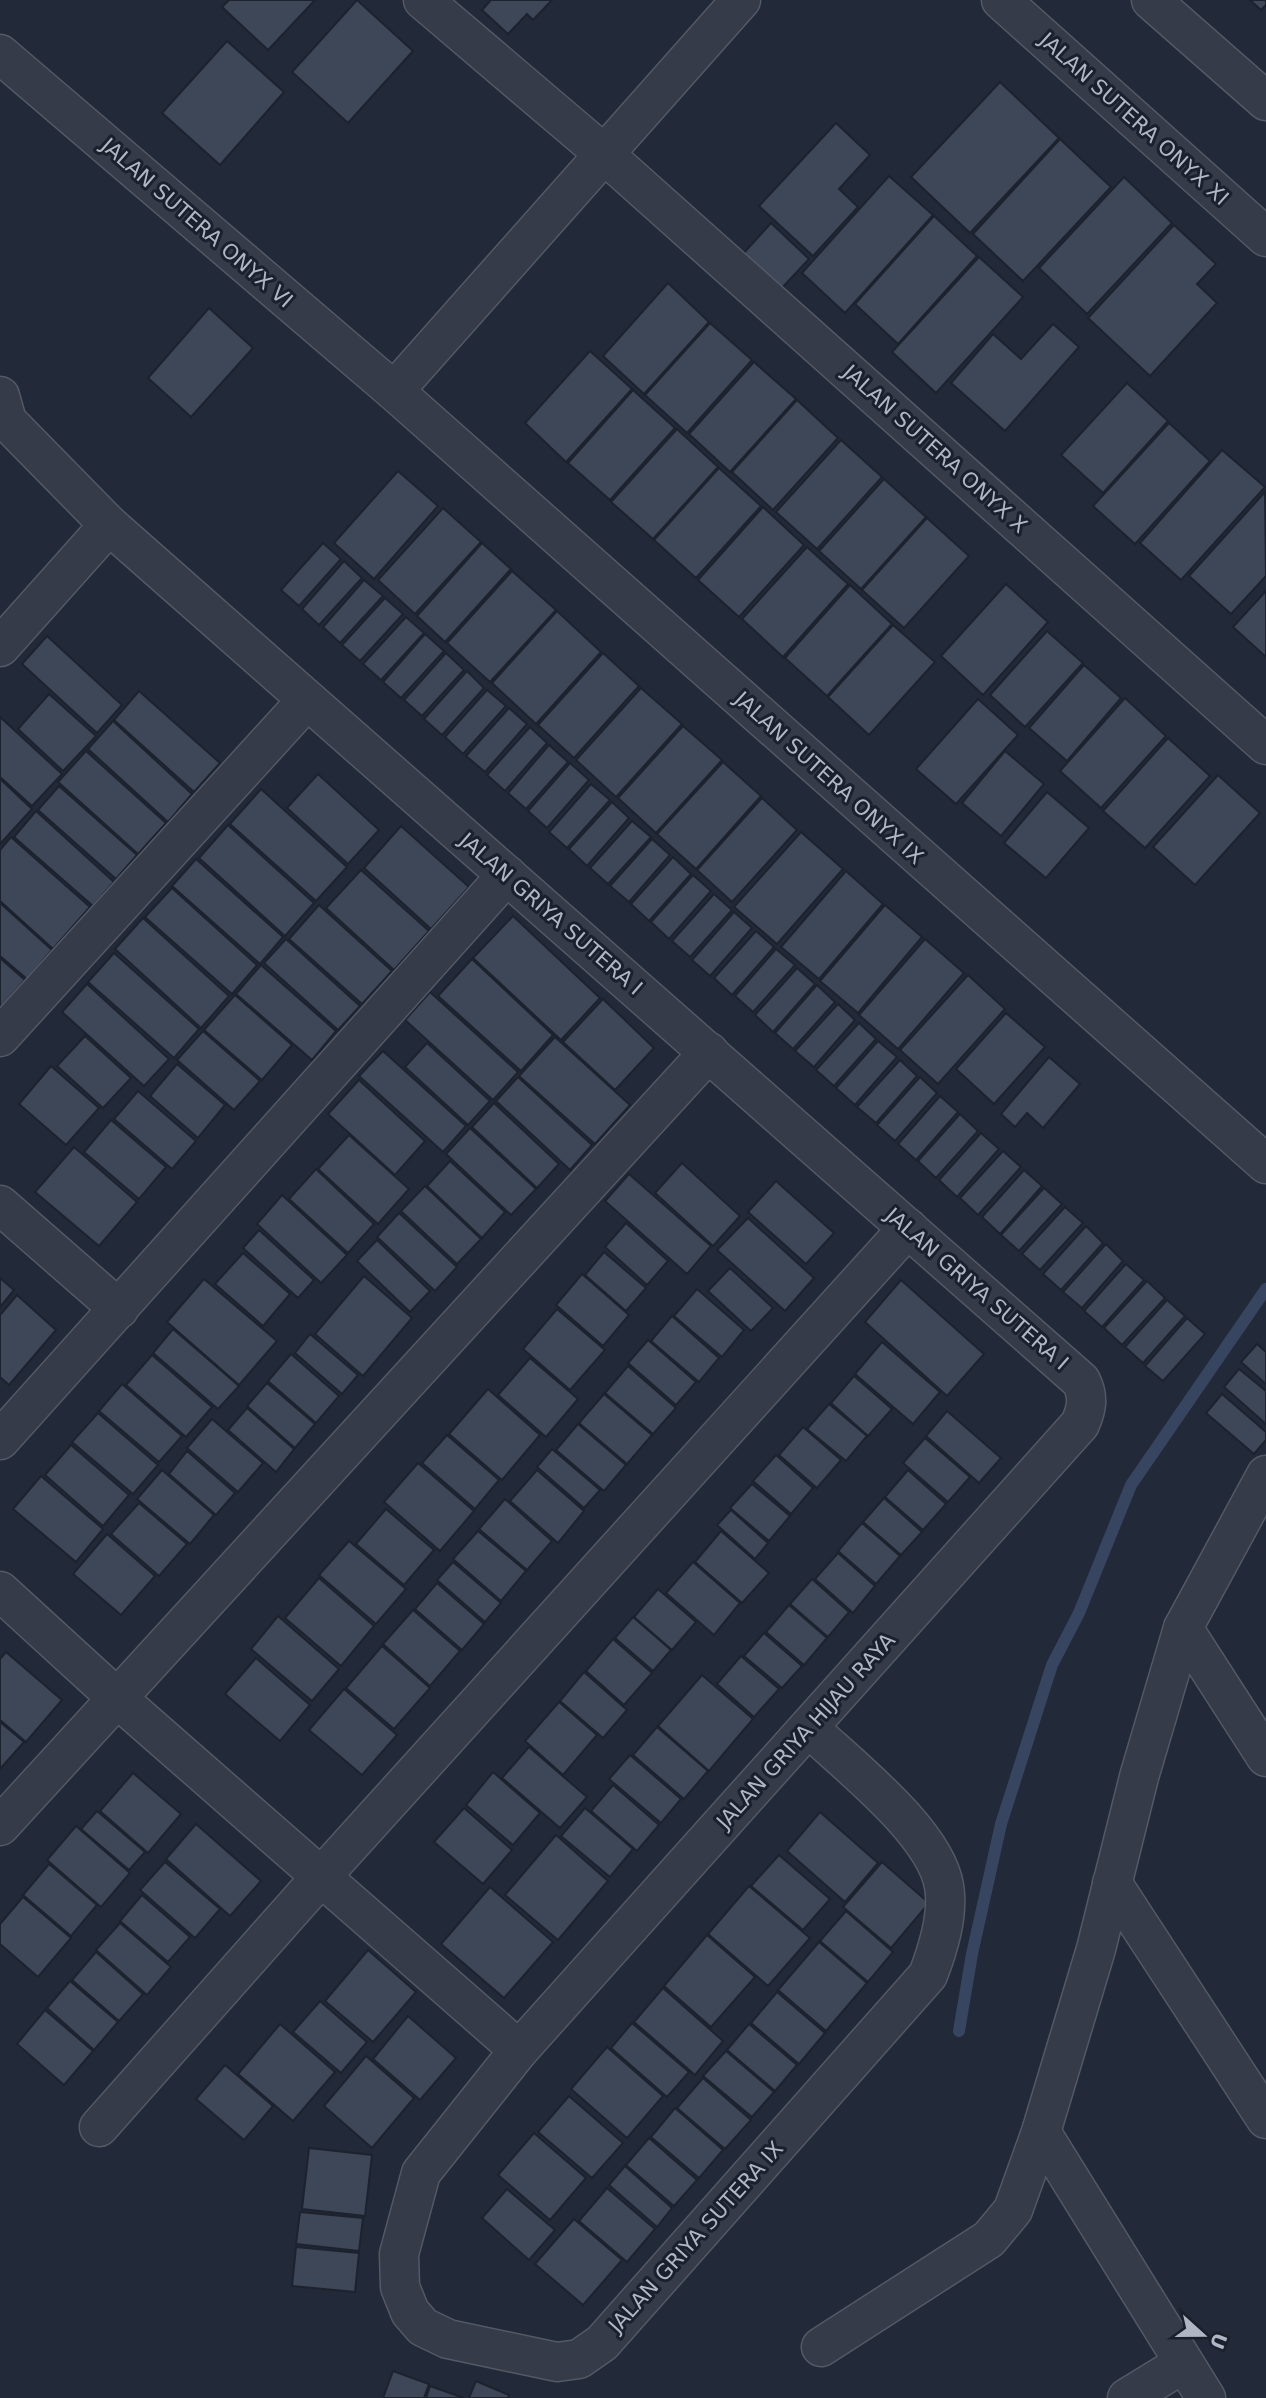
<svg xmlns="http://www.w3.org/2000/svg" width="1266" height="2398" font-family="'DejaVu Sans',sans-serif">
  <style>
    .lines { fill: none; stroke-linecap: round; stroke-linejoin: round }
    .stream { stroke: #384560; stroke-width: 12 }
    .building { fill: #3e4757; stroke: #1d222f; stroke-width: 2 }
    .minor-casing { stroke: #535966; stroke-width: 41 }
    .minor { stroke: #353b48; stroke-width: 38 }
    .labels { text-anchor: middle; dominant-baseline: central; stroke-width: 6; stroke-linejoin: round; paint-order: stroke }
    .street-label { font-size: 21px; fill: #b0b6c4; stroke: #1b202d }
  </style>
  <rect width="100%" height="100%" fill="#222938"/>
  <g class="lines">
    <!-- stream -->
    <path class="stream" d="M959,2031L972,1954L1001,1824L1052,1665L1079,1613L1131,1485L1266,1289"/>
  </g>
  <!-- building -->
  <g class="building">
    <path d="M229,0H315L268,50L222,7Z"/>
    <path d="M357,0L413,51L348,123L292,72Z"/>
    <path d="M491,0H552L533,20L527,14L508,34L482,10Z"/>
    <path d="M1250,0H1266V5L1261,10Z"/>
    <path d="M227,41L284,92L220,165L162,113Z"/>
    <path d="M1000,82L1059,138L970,233L911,177Z"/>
    <path d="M836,123L870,155L839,189L858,207L813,256L759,206Z"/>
    <path d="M1060,139L1111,187L1023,281L973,234Z"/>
    <path d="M889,176L933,215L845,313L802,273Z"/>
    <path d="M1124,177L1172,223L1087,314L1039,268Z"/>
    <path d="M934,216L977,256L898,344L855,304Z"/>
    <path d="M771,223L809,259L780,290L742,255Z"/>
    <path d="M1174,225L1216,264L1197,284L1217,303L1150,376L1088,318Z"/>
    <path d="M979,257L1023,297L936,393L892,352Z"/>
    <path d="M668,283L709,322L644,394L603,356Z"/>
    <path d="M209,308L253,348L191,417L148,378Z"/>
    <path d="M710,323L752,360L687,433L645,395Z"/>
    <path d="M1053,324L1079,347L1005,431L951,383L993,334L1021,359Z"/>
    <path d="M590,351L632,389L566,462L525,423Z"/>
    <path d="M754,362L796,399L730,472L689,434Z"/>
    <path d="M1127,383L1168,421L1103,493L1061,455Z"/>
    <path d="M633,390L675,428L610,500L568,463Z"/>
    <path d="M797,400L838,438L773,510L732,472Z"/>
    <path d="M1169,423L1210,461L1135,544L1093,506Z"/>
    <path d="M677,429L718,467L653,539L611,502Z"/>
    <path d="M841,440L882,477L817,549L776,512Z"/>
    <path d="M1222,450L1265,487L1181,580L1140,543Z"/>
    <path d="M719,468L761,506L696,578L654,540Z"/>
    <path d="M398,471L438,506L374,579L334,543Z"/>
    <path d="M884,479L926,517L861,589L819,551Z"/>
    <path d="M1265,492L1266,576L1231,614L1189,576Z"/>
    <path d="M763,507L804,545L739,617L698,580Z"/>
    <path d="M443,508L481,542L415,614L378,580Z"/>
    <path d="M927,518L969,556L904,628L862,590Z"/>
    <path d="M323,543L341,559L299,606L281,590Z"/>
    <path d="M482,543L511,569L445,642L417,616Z"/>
    <path d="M807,547L848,584L783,657L742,619Z"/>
    <path d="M344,561L362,578L319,625L302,609Z"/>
    <path d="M512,571L556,610L490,682L447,643Z"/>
    <path d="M364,580L383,596L340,643L323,627Z"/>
    <path d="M1006,584L1048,622L983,695L941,656Z"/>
    <path d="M850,585L892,624L827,696L785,658Z"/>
    <path d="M1266,591V657L1233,627Z"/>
    <path d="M385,598L403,614L360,661L342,645Z"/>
    <path d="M557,611L601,652L536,724L492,683Z"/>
    <path d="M406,617L424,633L381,680L363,664Z"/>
    <path d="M893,625L935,662L869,735L828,697Z"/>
    <path d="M1047,631L1083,663L1025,727L990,695Z"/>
    <path d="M425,634L444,651L401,698L383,682Z"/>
    <path d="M47,636L122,705L97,733L22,664Z"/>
    <path d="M446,653L464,670L422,716L404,700Z"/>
    <path d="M603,653L639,686L574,758L538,725Z"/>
    <path d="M1084,665L1121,698L1067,761L1029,728Z"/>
    <path d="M467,671L484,688L442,735L424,719Z"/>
    <path d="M641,688L682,724L616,797L576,760Z"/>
    <path d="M487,690L506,706L463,754L445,737Z"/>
    <path d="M139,691L220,763L194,792L114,720Z"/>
    <path d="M49,694L96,736L63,771L18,729Z"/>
    <path d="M1125,698L1166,736L1101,808L1060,771Z"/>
    <path d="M978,699L1018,735L956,804L916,769Z"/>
    <path d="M509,708L527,724L485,772L466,756Z"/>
    <path d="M0,717L62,774L32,806L0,777Z"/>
    <path d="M113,721L192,794L168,822L88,749Z"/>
    <path d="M683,726L722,760L656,833L618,798Z"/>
    <path d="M530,727L547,743L505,791L487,775Z"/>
    <path d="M1168,738L1210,776L1145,848L1103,811Z"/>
    <path d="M549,745L568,762L526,809L508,793Z"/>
    <path d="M86,751L166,823L138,854L58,782Z"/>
    <path d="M1005,751L1044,784L1001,836L962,803Z"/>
    <path d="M723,762L761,796L696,869L657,834Z"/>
    <path d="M570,763L589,780L547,828L528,811Z"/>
    <path d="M318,774L379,830L348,864L287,808Z"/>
    <path d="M1218,775L1260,813L1195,885L1153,847Z"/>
    <path d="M0,779L32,809L0,844Z"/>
    <path d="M591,784L610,800L567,848L549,832Z"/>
    <path d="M59,786L137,855L116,879L38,810Z"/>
    <path d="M261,789L347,867L316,901L230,824Z"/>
    <path d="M1047,792L1089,828L1046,878L1004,843Z"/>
    <path d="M762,798L797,830L732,902L697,870Z"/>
    <path d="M612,802L629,818L587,866L569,849Z"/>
    <path d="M36,811L114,882L93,906L14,837Z"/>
    <path d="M632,821L651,837L608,884L590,868Z"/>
    <path d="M228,825L314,903L285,936L199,858Z"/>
    <path d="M401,826L469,887L431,929L364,868Z"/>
    <path d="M801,832L843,869L777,944L734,907Z"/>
    <path d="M11,837L90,907L53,949L0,901V850Z"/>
    <path d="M652,839L670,855L629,902L610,886Z"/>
    <path d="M673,857L691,874L649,921L631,904Z"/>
    <path d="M196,859L283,937L260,964L172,886Z"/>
    <path d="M361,870L429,931L394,970L326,908Z"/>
    <path d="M846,871L883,904L819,979L781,947Z"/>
    <path d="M693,875L711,891L669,939L651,922Z"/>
    <path d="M172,888L257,965L232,994L145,917Z"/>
    <path d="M714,894L732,910L690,957L672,941Z"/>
    <path d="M0,903L52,950L27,979L0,956Z"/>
    <path d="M319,905L392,971L362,1004L289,939Z"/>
    <path d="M885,905L922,937L858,1013L820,981Z"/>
    <path d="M734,912L752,928L710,976L692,960Z"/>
    <path d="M513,916L600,998L561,1040L473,958Z"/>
    <path d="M143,918L229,996L201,1028L115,949Z"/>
    <path d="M756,931L774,947L732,995L714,978Z"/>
    <path d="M286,939L360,1006L338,1030L264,963Z"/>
    <path d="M925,939L964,973L898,1049L859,1015Z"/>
    <path d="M776,949L795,965L753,1012L735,996Z"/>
    <path d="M114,953L199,1029L174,1058L88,982Z"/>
    <path d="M0,958L25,980L1,1007L0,1006Z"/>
    <path d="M472,959L553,1035L521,1071L438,996Z"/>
    <path d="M261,965L336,1031L312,1060L236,994Z"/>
    <path d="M797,968L815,984L773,1032L755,1015Z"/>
    <path d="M968,975L1005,1009L938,1084L900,1050Z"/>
    <path d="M87,984L169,1059L144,1086L62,1012Z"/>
    <path d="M817,985L835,1002L793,1049L775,1033Z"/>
    <path d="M430,992L518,1072L493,1100L405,1020Z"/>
    <path d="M235,995L292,1045L262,1080L204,1030Z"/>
    <path d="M603,999L654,1048L615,1090L563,1042Z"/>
    <path d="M838,1004L855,1020L814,1067L795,1051Z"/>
    <path d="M1006,1013L1045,1047L994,1104L956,1069Z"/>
    <path d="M859,1023L876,1039L834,1086L816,1070Z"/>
    <path d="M203,1031L260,1081L234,1110L177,1060Z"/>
    <path d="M85,1036L131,1078L103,1108L57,1066Z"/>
    <path d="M555,1037L630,1105L595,1144L519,1076Z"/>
    <path d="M878,1041L897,1057L855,1105L836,1088Z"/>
    <path d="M427,1043L490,1101L468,1125L405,1067Z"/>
    <path d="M383,1051L466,1126L443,1152L359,1076Z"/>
    <path d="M1049,1057L1080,1084L1043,1128L1027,1113L1015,1127L1001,1114Z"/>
    <path d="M900,1060L917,1076L876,1123L857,1107Z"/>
    <path d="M177,1064L225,1105L198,1138L150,1096Z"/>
    <path d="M51,1066L99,1108L66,1145L19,1104Z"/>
    <path d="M518,1077L592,1145L570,1170L496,1101Z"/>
    <path d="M920,1077L937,1093L895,1141L877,1125Z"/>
    <path d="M359,1080L425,1141L395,1175L328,1114Z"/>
    <path d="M138,1091L196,1141L172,1169L114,1119Z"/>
    <path d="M940,1096L958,1112L916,1160L898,1144Z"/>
    <path d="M494,1103L559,1164L537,1188L472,1127Z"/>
    <path d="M960,1114L978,1131L936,1178L918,1161Z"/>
    <path d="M111,1120L166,1167L139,1199L84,1152Z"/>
    <path d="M470,1128L536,1189L511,1215L446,1154Z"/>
    <path d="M981,1133L999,1149L957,1197L939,1180Z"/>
    <path d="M349,1135L409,1189L378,1224L318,1169Z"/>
    <path d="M74,1147L137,1202L99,1246L35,1192Z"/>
    <path d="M1003,1151L1021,1167L978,1215L960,1198Z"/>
    <path d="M450,1161L505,1212L482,1238L427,1186Z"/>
    <path d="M682,1163L740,1216L713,1246L655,1193Z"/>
    <path d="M316,1169L374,1224L348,1253L289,1199Z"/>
    <path d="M1024,1170L1042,1186L1000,1234L982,1217Z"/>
    <path d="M629,1174L711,1246L687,1274L605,1201Z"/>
    <path d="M776,1181L834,1233L806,1264L748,1212Z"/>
    <path d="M425,1186L481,1239L457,1264L401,1211Z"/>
    <path d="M1044,1188L1062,1204L1019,1251L1001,1235Z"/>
    <path d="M282,1195L347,1255L321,1283L257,1224Z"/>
    <path d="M1065,1207L1083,1223L1040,1270L1022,1254Z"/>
    <path d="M399,1213L457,1267L435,1291L377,1237Z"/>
    <path d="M748,1218L814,1278L785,1311L717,1250Z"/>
    <path d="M626,1223L668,1261L647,1285L605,1247Z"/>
    <path d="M1086,1226L1103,1243L1061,1290L1043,1274Z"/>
    <path d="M259,1230L314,1280L298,1298L243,1248Z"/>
    <path d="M377,1240L430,1291L410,1312L357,1261Z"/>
    <path d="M1106,1244L1123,1261L1082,1308L1063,1292Z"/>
    <path d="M604,1252L646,1288L626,1311L585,1275Z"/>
    <path d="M243,1253L290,1294L263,1326L215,1284Z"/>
    <path d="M1126,1264L1144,1280L1102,1327L1084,1311Z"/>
    <path d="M730,1268L773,1308L751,1331L708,1291Z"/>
    <path d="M582,1274L629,1315L603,1346L556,1305Z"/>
    <path d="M364,1276L412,1318L363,1376L315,1334Z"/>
    <path d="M0,1278L14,1290L0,1307Z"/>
    <path d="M204,1279L277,1341L239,1385L167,1322Z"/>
    <path d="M901,1280L984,1354L947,1396L865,1322Z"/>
    <path d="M1147,1281L1165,1298L1122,1345L1104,1328Z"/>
    <path d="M697,1289L744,1330L722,1357L674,1316Z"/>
    <path d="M17,1295L56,1330L9,1385L0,1377V1315Z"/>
    <path d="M1167,1300L1185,1316L1143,1363L1125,1347Z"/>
    <path d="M557,1309L605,1350L570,1390L523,1349Z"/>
    <path d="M672,1316L719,1358L699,1382L651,1341Z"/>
    <path d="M1187,1318L1205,1334L1163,1381L1145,1366Z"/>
    <path d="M173,1329L239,1386L218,1409L153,1353Z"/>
    <path d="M310,1334L358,1375L342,1394L295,1353Z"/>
    <path d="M648,1340L696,1382L676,1405L628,1363Z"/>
    <path d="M882,1342L940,1392L913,1424L855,1374Z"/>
    <path d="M1257,1344L1266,1352V1384L1241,1362Z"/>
    <path d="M291,1354L339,1396L316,1423L268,1381Z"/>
    <path d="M152,1355L212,1407L186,1437L126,1385Z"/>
    <path d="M530,1358L578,1399L546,1437L498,1395Z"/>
    <path d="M628,1366L676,1408L653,1434L605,1393Z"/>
    <path d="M1239,1369L1266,1391V1424L1224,1387Z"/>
    <path d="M854,1376L892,1409L868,1436L831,1403Z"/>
    <path d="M267,1383L315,1424L295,1448L247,1406Z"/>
    <path d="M122,1384L182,1436L159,1462L99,1411Z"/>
    <path d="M488,1389L540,1435L502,1480L449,1434Z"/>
    <path d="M604,1394L652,1435L627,1464L579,1423Z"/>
    <path d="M1222,1394L1266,1432V1440L1254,1454L1206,1413Z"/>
    <path d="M829,1404L867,1436L846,1461L807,1429Z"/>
    <path d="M247,1408L294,1449L276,1472L228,1430Z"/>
    <path d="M947,1411L1001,1458L979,1483L926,1436Z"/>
    <path d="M98,1413L158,1465L133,1494L72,1442Z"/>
    <path d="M212,1419L263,1463L238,1492L187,1448Z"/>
    <path d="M578,1424L626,1465L604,1491L556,1450Z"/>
    <path d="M803,1427L841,1460L817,1488L779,1455Z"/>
    <path d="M447,1435L499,1480L475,1509L422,1463Z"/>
    <path d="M925,1438L970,1477L948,1502L903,1463Z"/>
    <path d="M71,1445L129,1495L103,1526L45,1475Z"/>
    <path d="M552,1449L600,1490L584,1508L537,1467Z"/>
    <path d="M187,1451L235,1493L216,1515L169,1474Z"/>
    <path d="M776,1455L813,1488L791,1514L753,1481Z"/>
    <path d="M418,1463L474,1511L440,1551L384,1502Z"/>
    <path d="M162,1470L214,1515L190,1544L137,1499Z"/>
    <path d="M537,1470L584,1511L558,1543L510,1501Z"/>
    <path d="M908,1470L946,1504L923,1530L885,1497Z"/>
    <path d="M41,1476L103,1529L76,1562L13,1509Z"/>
    <path d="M752,1484L790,1516L769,1541L730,1508Z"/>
    <path d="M884,1498L922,1532L901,1555L863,1522Z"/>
    <path d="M505,1499L552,1541L527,1570L479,1529Z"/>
    <path d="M139,1503L187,1544L159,1576L111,1534Z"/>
    <path d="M386,1509L434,1550L404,1585L356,1544Z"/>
    <path d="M731,1510L768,1543L755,1559L717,1525Z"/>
    <path d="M862,1523L900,1556L876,1584L838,1551Z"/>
    <path d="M478,1531L526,1571L501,1601L453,1559Z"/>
    <path d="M721,1531L769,1573L742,1603L695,1562Z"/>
    <path d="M107,1534L155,1576L121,1615L73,1574Z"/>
    <path d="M349,1541L406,1589L376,1624L319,1575Z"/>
    <path d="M838,1553L875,1586L853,1613L815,1579Z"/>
    <path d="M453,1562L501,1603L485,1622L437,1580Z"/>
    <path d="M693,1562L740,1603L714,1635L666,1593Z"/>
    <path d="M319,1578L374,1626L341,1666L285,1618Z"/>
    <path d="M812,1579L849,1612L828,1637L790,1604Z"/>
    <path d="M437,1583L484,1624L462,1650L415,1609Z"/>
    <path d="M658,1589L696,1622L672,1650L634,1617Z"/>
    <path d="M789,1605L827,1638L804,1665L766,1632Z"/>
    <path d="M413,1610L460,1651L430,1686L383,1644Z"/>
    <path d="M278,1616L339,1669L312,1701L251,1649Z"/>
    <path d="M633,1617L671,1650L653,1671L615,1638Z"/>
    <path d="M764,1633L802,1666L782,1688L744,1656Z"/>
    <path d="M613,1639L652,1673L624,1705L586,1671Z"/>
    <path d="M382,1646L430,1688L394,1729L346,1688Z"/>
    <path d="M6,1652L62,1700L26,1742L0,1720V1659Z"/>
    <path d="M741,1656L779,1689L754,1717L717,1684Z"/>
    <path d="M256,1658L310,1705L280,1741L225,1694Z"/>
    <path d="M584,1672L627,1710L603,1738L560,1701Z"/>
    <path d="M702,1675L753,1719L709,1771L658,1726Z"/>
    <path d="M344,1689L397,1735L362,1775L309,1730Z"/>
    <path d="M559,1702L597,1735L563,1775L525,1741Z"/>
    <path d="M0,1722L24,1742L0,1769Z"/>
    <path d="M657,1727L708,1771L684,1799L633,1755Z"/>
    <path d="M529,1747L587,1797L560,1828L502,1778Z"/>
    <path d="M630,1755L681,1799L661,1823L609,1779Z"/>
    <path d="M493,1772L540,1813L513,1845L466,1805Z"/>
    <path d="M133,1773L181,1814L148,1853L100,1811Z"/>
    <path d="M613,1785L659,1825L637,1851L591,1811Z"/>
    <path d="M464,1808L512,1850L483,1884L434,1842Z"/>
    <path d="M585,1808L633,1849L610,1877L561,1836Z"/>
    <path d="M97,1811L145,1852L129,1870L81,1829Z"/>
    <path d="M820,1812L878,1863L845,1902L787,1851Z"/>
    <path d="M196,1824L261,1881L230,1916L166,1859Z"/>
    <path d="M76,1826L130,1873L101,1907L47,1860Z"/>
    <path d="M556,1835L608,1881L558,1940L505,1895Z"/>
    <path d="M779,1855L830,1899L803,1930L751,1886Z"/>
    <path d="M165,1862L220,1909L195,1938L140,1890Z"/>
    <path d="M882,1862L929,1903L891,1948L843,1907Z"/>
    <path d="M49,1864L97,1905L71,1936L23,1895Z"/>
    <path d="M749,1886L810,1938L768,1986L708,1934Z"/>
    <path d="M490,1887L553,1942L504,1998L441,1944Z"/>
    <path d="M142,1895L190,1937L168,1962L120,1921Z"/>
    <path d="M23,1897L71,1938L38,1977L0,1944V1924Z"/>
    <path d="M846,1911L893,1952L868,1982L820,1941Z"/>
    <path d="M120,1923L171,1967L147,1995L96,1950Z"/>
    <path d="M707,1935L755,1977L711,2027L664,1986Z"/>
    <path d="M819,1942L867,1983L826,2031L778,1990Z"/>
    <path d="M368,1950L416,1992L373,2042L325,2001Z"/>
    <path d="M96,1952L143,1994L119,2021L72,1980Z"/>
    <path d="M70,1981L118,2022L94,2050L47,2008Z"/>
    <path d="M663,1988L723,2041L695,2075L634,2022Z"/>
    <path d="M777,1992L825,2033L799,2064L751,2023Z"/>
    <path d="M320,2001L367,2042L341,2073L293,2032Z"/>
    <path d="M45,2010L93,2051L64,2085L17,2044Z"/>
    <path d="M408,2016L456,2058L420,2100L373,2059Z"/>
    <path d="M632,2023L689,2072L667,2097L611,2048Z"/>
    <path d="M280,2024L335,2072L293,2121L238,2074Z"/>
    <path d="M749,2024L797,2065L775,2091L727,2050Z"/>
    <path d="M607,2047L663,2096L627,2138L571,2089Z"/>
    <path d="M726,2051L774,2092L752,2117L703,2076Z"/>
    <path d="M366,2056L414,2098L372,2148L324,2106Z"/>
    <path d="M225,2065L273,2106L244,2140L196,2099Z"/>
    <path d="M703,2078L751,2120L725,2149L677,2108Z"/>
    <path d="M569,2096L623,2143L592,2178L538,2132Z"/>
    <path d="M675,2108L723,2150L699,2178L651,2137Z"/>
    <path d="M534,2133L586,2178L550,2220L498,2175Z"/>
    <path d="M649,2138L697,2180L674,2206L626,2165Z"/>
    <path d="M309,2148L372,2155L365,2216L302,2209Z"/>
    <path d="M625,2166L672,2208L657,2227L609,2185Z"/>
    <path d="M607,2188L655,2229L627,2262L579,2221Z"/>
    <path d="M507,2189L555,2230L529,2260L482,2218Z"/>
    <path d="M300,2212L363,2218L359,2251L296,2244Z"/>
    <path d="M574,2219L622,2260L583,2305L535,2264Z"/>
    <path d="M296,2247L359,2253L355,2292L292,2286Z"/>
    <path d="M393,2371L429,2384L424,2398H383Z"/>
    <path d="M476,2381L509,2395L508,2398H469Z"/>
    <path d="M430,2386L464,2398H426Z"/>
  </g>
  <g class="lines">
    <!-- minor casing -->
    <g class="minor-casing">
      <g id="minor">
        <path d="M423,0L604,154L1266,745"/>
        <path d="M1001,0L1266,237"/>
        <path d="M1151,0L1266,101"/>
        <path d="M0,54L394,391L1266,1164"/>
        <path d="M394,391L741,0"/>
        <path d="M0,396L7,421L109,525L1081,1381C1089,1397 1087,1408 1080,1424L519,2050L421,2173L399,2254L400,2287L410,2312L423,2327L448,2339L557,2362L579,2359L602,2343L928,1975C938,1949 949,1915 944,1886C935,1832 848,1765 809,1728"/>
        <path d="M0,647L109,525"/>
        <path d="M0,1037L307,700"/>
        <path d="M0,1205L119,1309"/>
        <path d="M0,1440L507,875"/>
        <path d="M0,1591L117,1698L519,2050"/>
        <path d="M1183,1628L1266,1757"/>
        <path d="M0,1826L709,1052"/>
        <path d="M1112,1883L1266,2119"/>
        <path d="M99,2127L320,1878L908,1228"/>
        <path d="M1041,2132L1206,2398"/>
        <path d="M821,2347L989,2239L1013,2210L1041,2132L1096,1949L1139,1777L1183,1628L1266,1475"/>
        <path d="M1127,2398L1184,2363"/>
      </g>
    </g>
    <!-- minor -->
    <use href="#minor" class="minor"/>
  </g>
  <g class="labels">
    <!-- street labels -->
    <g class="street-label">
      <text transform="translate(1134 119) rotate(42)">JALAN SUTERA ONYX XI</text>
      <text transform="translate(197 223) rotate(41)">JALAN SUTERA ONYX VI</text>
      <text transform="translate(935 449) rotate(42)">JALAN SUTERA ONYX X</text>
      <text transform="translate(829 778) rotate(42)">JALAN SUTERA ONYX IX</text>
      <text transform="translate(551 914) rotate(41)">JALAN GRIYA SUTERA I</text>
      <text transform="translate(977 1289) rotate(41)">JALAN GRIYA SUTERA I</text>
      <text transform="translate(806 1731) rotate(-48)">JALAN GRIYA HIJAU RAYA</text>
      <text transform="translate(696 2237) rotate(-48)">JALAN GRIYA SUTERA IX</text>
    </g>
  </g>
  <!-- north arrow -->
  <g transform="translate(1203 2335) rotate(111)" stroke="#1b202d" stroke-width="5" paint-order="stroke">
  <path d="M0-5L12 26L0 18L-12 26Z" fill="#b0b6c4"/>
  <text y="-10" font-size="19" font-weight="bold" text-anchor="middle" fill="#b0b6c4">U</text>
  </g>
</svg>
